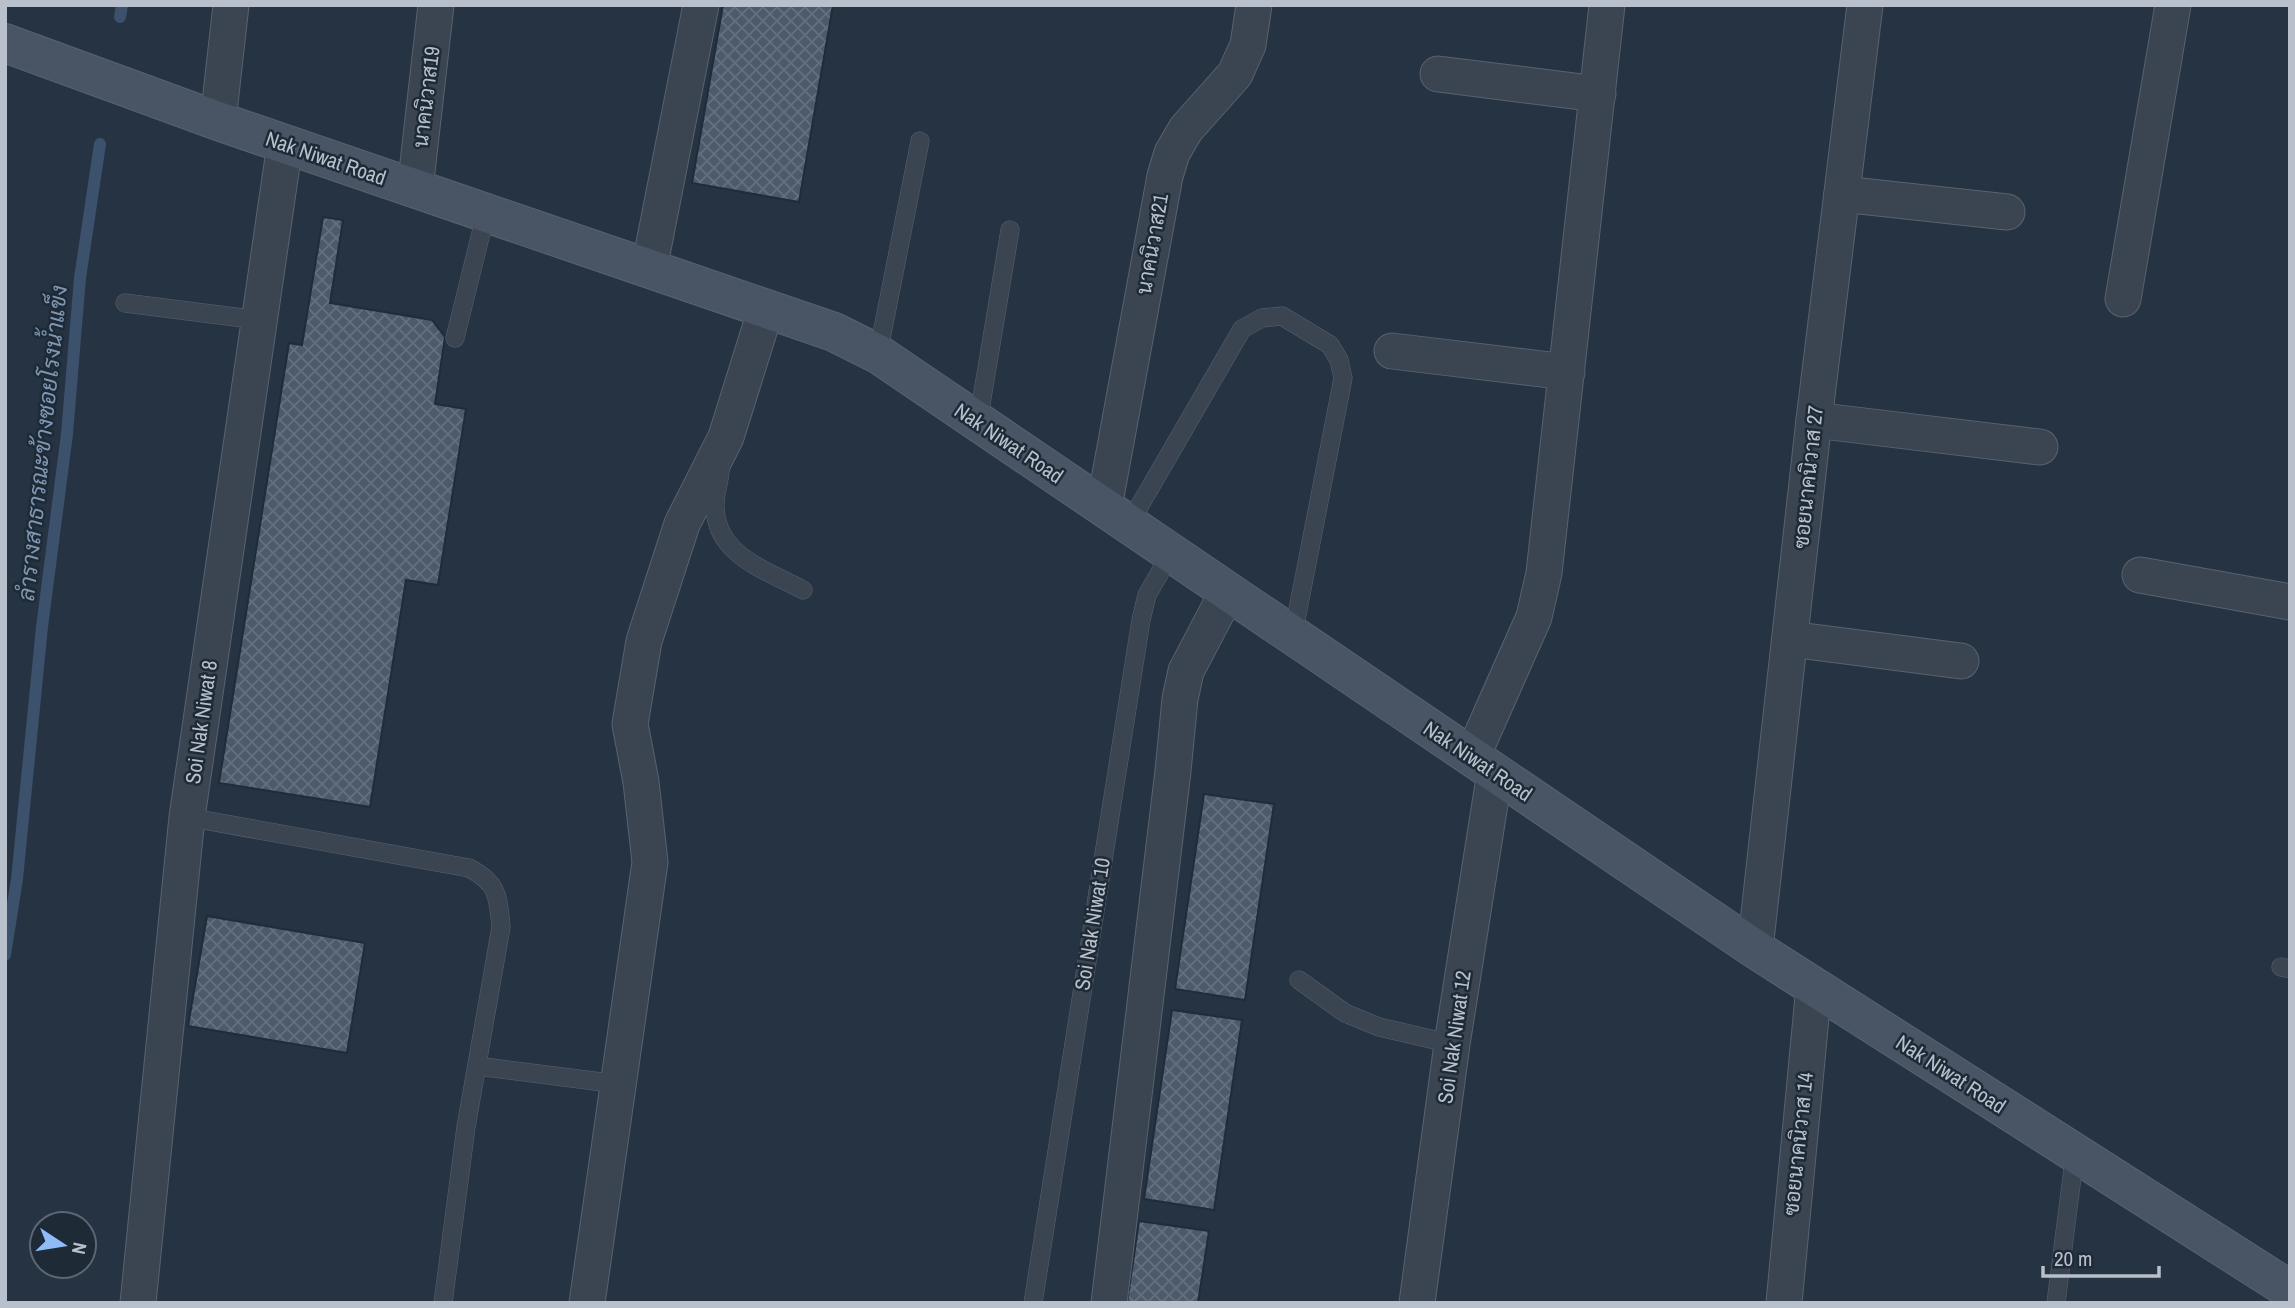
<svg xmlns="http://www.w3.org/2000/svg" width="2295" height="1308" font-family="'Archivo Narrow',Sarabun,sans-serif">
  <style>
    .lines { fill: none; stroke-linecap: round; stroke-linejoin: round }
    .stream { stroke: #3c516b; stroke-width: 12 }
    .building { fill: url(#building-cross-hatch); stroke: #212c39; stroke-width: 2 }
    .lane-casing { stroke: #59636f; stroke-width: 19 }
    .street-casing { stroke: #59636f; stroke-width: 37 }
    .secondary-casing { stroke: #59636f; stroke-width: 40 }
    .lane { stroke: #3b4552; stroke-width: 18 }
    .street { stroke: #3b4552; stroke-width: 35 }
    .secondary { stroke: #495465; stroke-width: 38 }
    .labels { text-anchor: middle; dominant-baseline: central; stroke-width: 5; stroke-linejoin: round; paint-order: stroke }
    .street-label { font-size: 21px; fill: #b8c0cc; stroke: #1f2a37 }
    .water-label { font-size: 23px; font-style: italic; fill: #7f97b3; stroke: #1f2a37 }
  </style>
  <defs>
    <pattern id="building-cross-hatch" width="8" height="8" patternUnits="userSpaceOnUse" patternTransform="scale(1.75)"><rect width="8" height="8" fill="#4c5a6b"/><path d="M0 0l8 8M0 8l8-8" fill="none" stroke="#64707f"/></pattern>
  </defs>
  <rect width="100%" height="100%" fill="#263342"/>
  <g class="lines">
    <!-- stream -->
    <g class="stream">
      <path d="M120,17L122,5"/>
      <path d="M5,955L17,879L42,627L67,434L80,278L100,144"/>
    </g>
  </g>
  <!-- building -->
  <g class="building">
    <path d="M723,5H833L799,202L692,183Z"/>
    <path d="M323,217L343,220L330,303L432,320L445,337L435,404L466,409L438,585L406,580L370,807L219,783L289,343L302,345Z"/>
    <path d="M1204,794L1274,804L1245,1000L1175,989Z"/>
    <path d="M207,916L365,943L347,1053L188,1026Z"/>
    <path d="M1172,1010L1242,1020L1214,1210L1144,1199Z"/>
    <path d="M1139,1221L1209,1231L1198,1303H1127Z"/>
  </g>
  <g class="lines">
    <!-- lane casing -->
    <g class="lane-casing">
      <g id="lane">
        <path d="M125,303L259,320"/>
        <path d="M455,338L486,213"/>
        <path d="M878,354L920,141"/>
        <path d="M978,422L1010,230"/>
        <path d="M720,472C719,482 715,494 715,504C714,555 766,570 803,590"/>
        <path d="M1129,524L1242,329L1262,318L1282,316L1330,345L1339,360L1343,378L1293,635"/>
        <path d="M187,817L469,868C498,883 498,896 501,927L466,1127L443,1303"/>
        <path d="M2281,967L2290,969"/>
        <path d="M1299,980L1345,1013L1379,1027L1452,1044"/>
        <path d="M477,1066L618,1084"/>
        <path d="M1033,1303L1141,620L1147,595L1171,553"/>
        <path d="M2056,1303L2075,1153"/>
      </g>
    </g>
    <!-- street casing -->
    <g class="street-casing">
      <g id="street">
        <path d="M1438,74L1598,94"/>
        <path d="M218,121L231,5"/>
        <path d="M415,189L436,5"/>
        <path d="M1842,194L2007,212"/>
        <path d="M649,269L701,5"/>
        <path d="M2123,299L2173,5"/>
        <path d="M1392,351L1567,372"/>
        <path d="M1814,420L2040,447"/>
        <path d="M1104,507L1165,176L1172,153L1186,129L1235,74L1248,45L1254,5"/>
        <path d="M2140,575L2290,602"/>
        <path d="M1790,639L1961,661"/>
        <path d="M1472,757L1534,617L1544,573L1607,5"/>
        <path d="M1755,949L1814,420L1865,5"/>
        <path d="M138,1303L187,817L285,144"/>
        <path d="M587,1303L650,862L641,782L630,724L644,641L682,524L726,437L766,309"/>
        <path d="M1109,1303L1173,771L1180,699L1186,671L1228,591"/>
        <path d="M1417,1303L1452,1044L1495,772"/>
        <path d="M1784,1303L1814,986"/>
      </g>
    </g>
    <!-- secondary casing -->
    <g class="secondary-casing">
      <path id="secondary" d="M5,43L218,121L834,332L878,354L1755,949L2290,1290"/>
    </g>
    <!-- lane -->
    <use href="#lane" class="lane"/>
    <!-- street -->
    <use href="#street" class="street"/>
    <!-- secondary -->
    <use href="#secondary" class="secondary"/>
  </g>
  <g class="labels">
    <!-- street labels -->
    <g class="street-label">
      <text transform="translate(426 97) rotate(-83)">นาคนิวาส19</text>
      <text transform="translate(326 158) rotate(19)">Nak Niwat Road</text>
      <text transform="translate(1152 244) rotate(-80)">นาคนิวาส21</text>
      <text transform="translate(1009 443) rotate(34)">Nak Niwat Road</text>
      <text transform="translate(1808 477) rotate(-84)">ซอยนาคนิวาส 27</text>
      <text transform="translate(201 722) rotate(-82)">Soi Nak Niwat 8</text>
      <text transform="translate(1478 761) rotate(34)">Nak Niwat Road</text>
      <text transform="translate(1092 924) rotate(-81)">Soi Nak Niwat 10</text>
      <text transform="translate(1454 1037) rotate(-82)">Soi Nak Niwat 12</text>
      <text transform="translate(1951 1074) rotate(33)">Nak Niwat Road</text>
      <text transform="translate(1798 1144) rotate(-84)">ซอยนาคนิวาส 14</text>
    </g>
    <!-- water labels -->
    <g class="water-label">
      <text transform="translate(42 443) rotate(-84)">ลำรางสาธารณะข้างซอยโรงน้ำแข็ง</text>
    </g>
  </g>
  <!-- border -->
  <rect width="2295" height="1308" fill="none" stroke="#b8c0cc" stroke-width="14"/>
  <!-- north arrow -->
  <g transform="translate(63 1245) rotate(102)"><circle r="33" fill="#1f2a37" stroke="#5c6673" stroke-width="2"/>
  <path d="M0-5L12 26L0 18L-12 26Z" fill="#90bbf9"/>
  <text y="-10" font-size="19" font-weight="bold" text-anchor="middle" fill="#b8c0cc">N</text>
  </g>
  <!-- scale -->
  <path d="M2043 1266v10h116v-10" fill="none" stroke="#b8c0cc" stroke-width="3.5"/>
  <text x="2054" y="1266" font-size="21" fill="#b8c0cc" stroke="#1f2a37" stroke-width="5" paint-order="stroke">20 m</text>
</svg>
